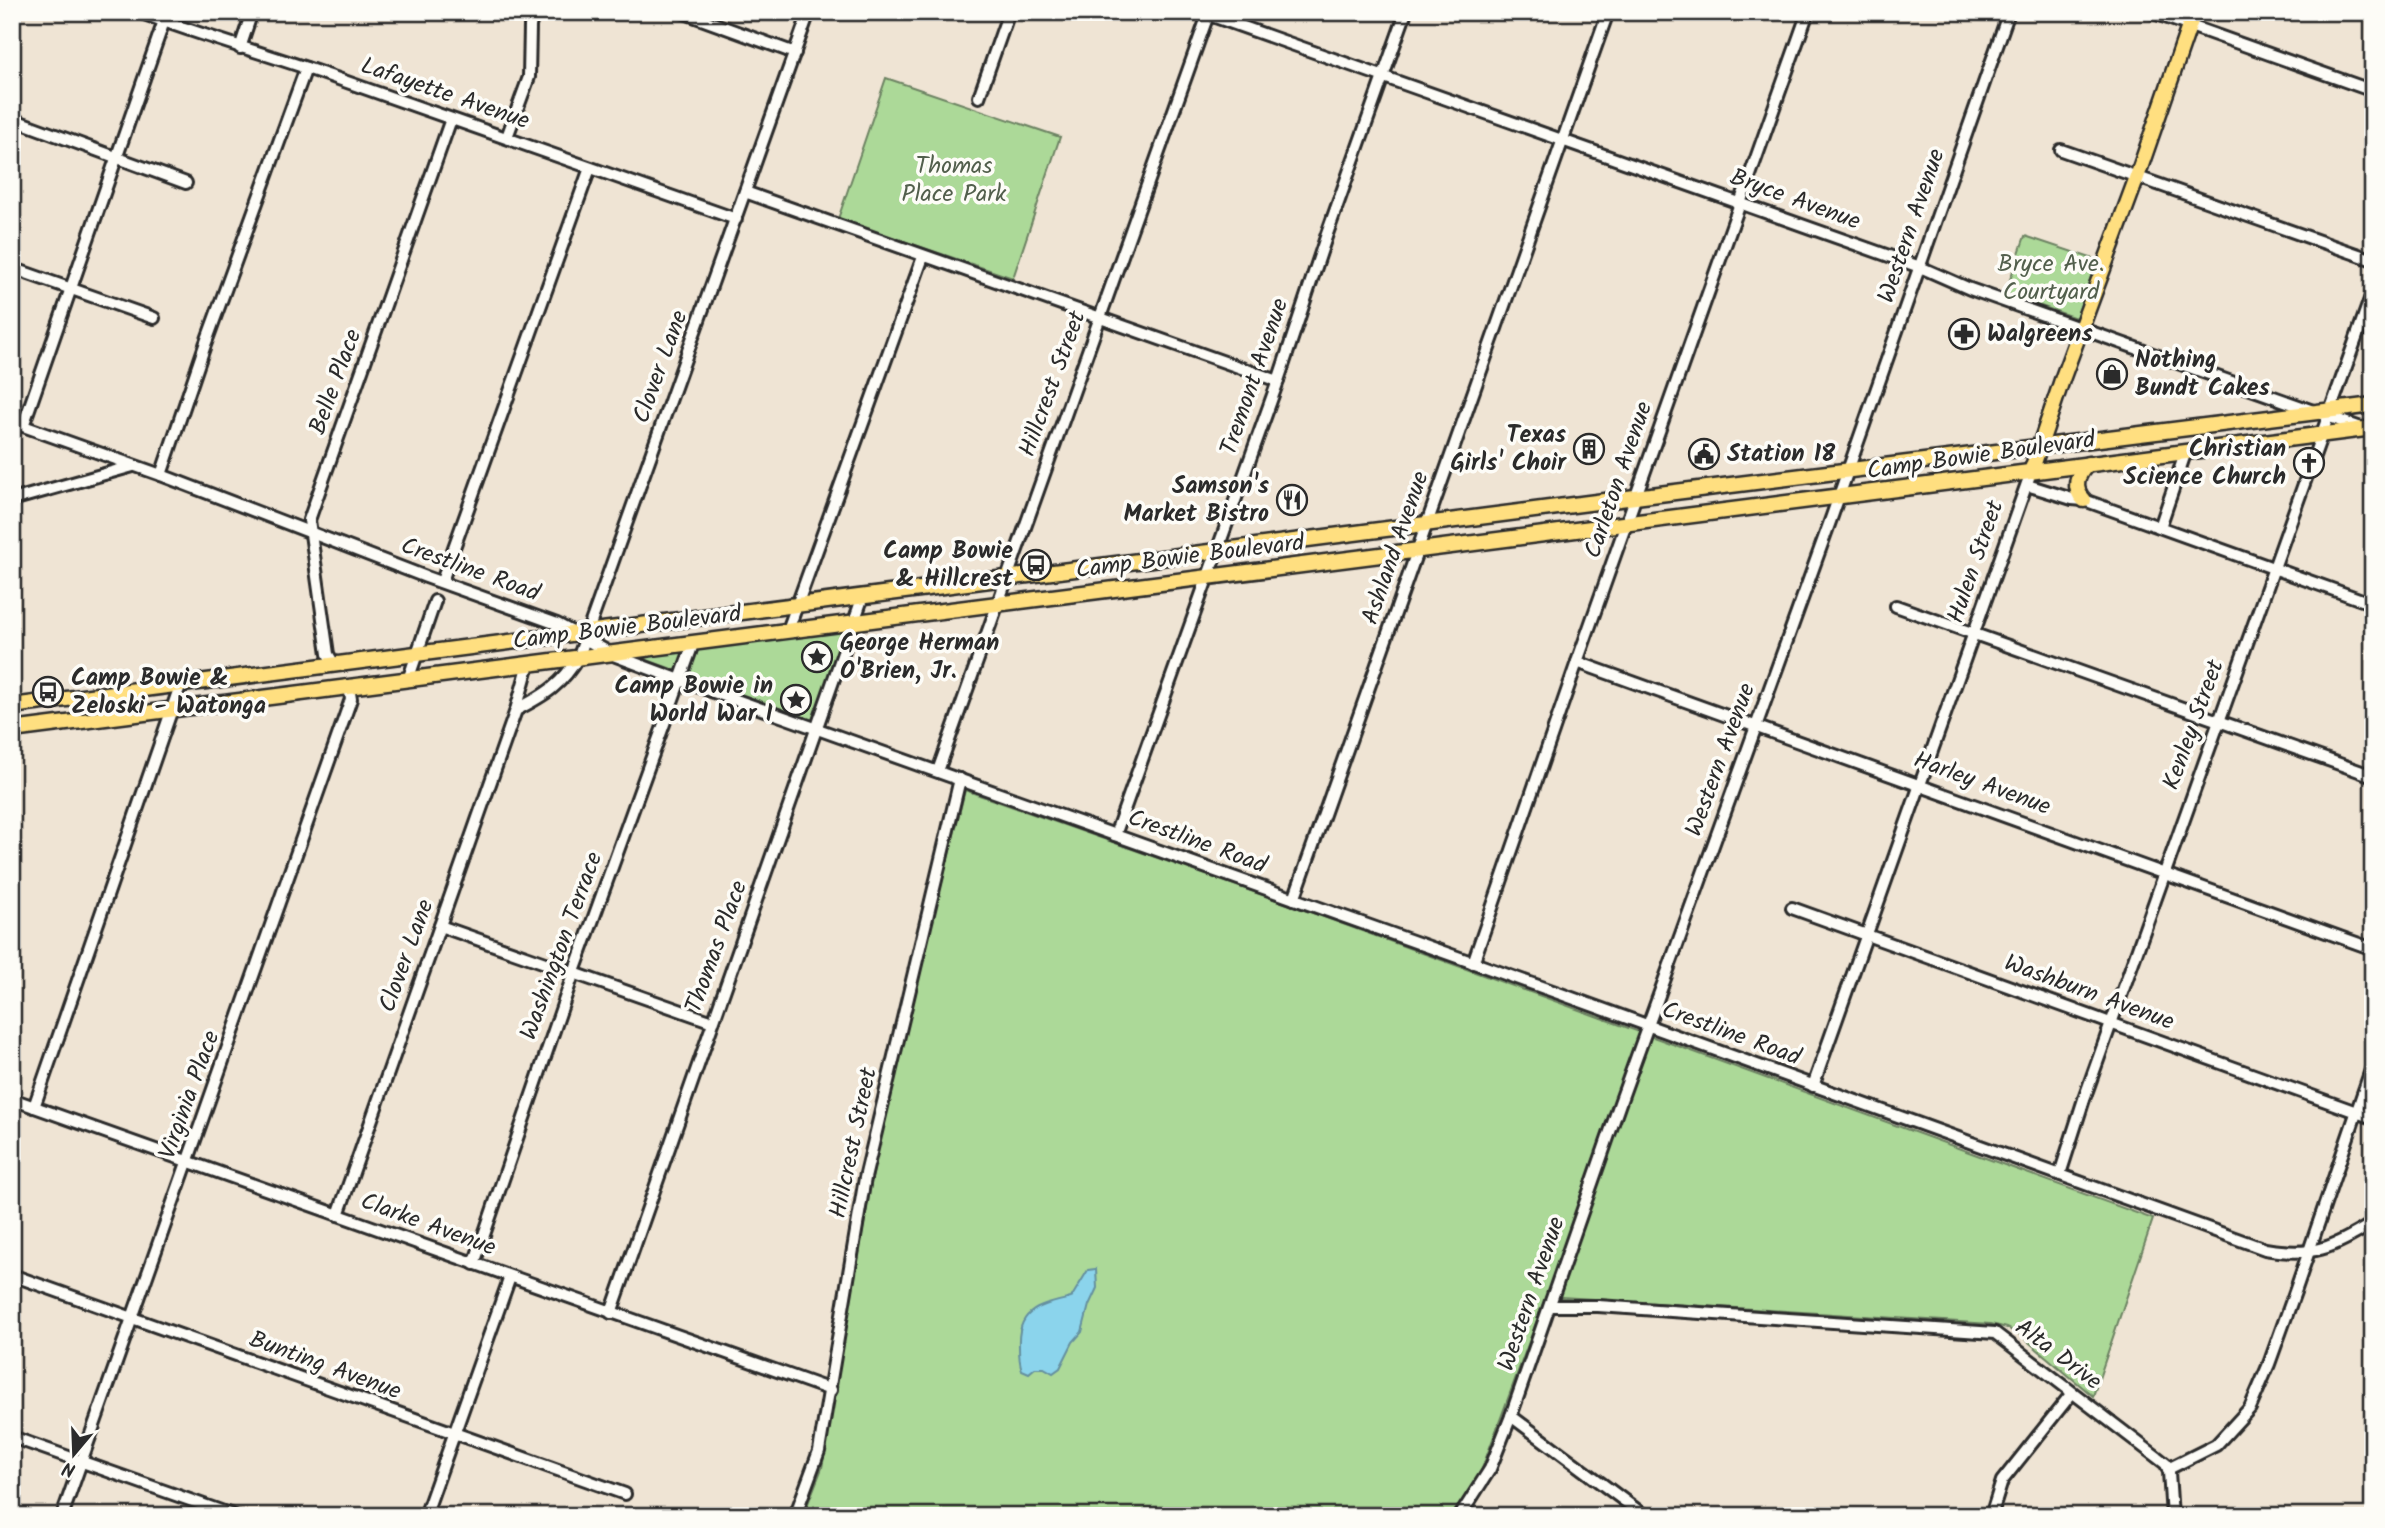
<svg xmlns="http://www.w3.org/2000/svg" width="2385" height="1528" font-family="Kalam,sans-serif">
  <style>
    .green { fill: #acd998; stroke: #6c8262; stroke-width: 2 }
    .water { fill: #8bd4ec; stroke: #65909f; stroke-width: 2 }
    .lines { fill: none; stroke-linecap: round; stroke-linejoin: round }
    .minor-casing { stroke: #2b2b2b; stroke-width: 16 }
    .major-casing { stroke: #2b2b2b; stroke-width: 19 }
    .minor { stroke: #fdfcf7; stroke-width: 10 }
    .major { stroke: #ffdf80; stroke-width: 14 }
    .labels { text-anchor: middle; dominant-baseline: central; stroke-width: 7; stroke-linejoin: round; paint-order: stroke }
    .street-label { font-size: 24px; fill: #2b2b2b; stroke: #fdfcf7 }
    .park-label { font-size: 24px; fill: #525f4c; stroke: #fdfcf7 }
    .poi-label { font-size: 24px; font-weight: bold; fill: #2b2b2b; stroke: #fdfcf7; text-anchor: start }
  </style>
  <rect width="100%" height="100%" fill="#efe4d4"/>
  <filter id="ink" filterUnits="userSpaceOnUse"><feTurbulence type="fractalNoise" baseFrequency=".0143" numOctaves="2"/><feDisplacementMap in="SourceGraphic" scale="14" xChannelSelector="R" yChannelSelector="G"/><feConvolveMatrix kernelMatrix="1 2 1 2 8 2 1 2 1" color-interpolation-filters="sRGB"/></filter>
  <g filter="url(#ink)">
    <!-- green -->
    <g class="green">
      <path d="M886,78L1060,137L1013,278L838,219Z"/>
      <path d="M2025,236L2097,260L2076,318L2005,294Z"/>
      <path d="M847,631L814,721L639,657Z"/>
      <path d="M965,790L1288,904L2153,1219L2093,1396L2019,1334L2007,1328L1991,1324L1546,1296L1480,1474L1451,1516H803L822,1468L872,1178L898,1060Z"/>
    </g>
    <!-- water -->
    <path class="water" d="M1096,1269L1097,1288L1089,1305L1082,1332L1073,1342L1060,1368L1053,1373L1044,1368H1035L1029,1373L1022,1370C1019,1362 1019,1355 1019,1347C1017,1309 1039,1306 1071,1298L1088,1270Z"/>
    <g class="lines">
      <!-- minor casing -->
      <g class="minor-casing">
        <g id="minor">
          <path d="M139,12C202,36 267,54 330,76C466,123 600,172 736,219"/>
          <path d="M682,12L795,53"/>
          <path d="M1201,12L1920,267L1970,289L2361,428"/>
          <path d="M2151,12L2373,91"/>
          <path d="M240,48L252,12"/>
          <path d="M979,97L1009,12"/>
          <path d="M12,119L186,183"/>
          <path d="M507,137L529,77L530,26L534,12"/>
          <path d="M2061,150L2373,260"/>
          <path d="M745,192L1278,381"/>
          <path d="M12,268L154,318"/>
          <path d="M12,422L161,475L426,577L557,624L616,656L680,680L1561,994L2265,1249C2312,1257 2332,1249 2373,1223"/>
          <path d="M23,426L164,21"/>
          <path d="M161,475L205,345L306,68"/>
          <path d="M2027,485L2072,499L2084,500L2373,604"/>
          <path d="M12,500L133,466"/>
          <path d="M2160,527L2186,451"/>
          <path d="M442,581L590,168"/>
          <path d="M1896,606L2373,776"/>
          <path d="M788,630L923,257"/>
          <path d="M1577,662L2373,949"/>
          <path d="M334,664L328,654L309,520L451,119"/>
          <path d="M408,680L435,601"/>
          <path d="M516,710C545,695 562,685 579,656L809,12"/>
          <path d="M938,771L1209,12"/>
          <path d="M1115,835L1278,381L1327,234L1406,12"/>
          <path d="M1294,899L1608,12"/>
          <path d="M1792,908L2373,1118"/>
          <path d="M440,926L713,1022"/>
          <path d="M1473,963L1577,662L1808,12"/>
          <path d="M1813,1086L2031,472"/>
          <path d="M12,1099L831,1390"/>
          <path d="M34,1107L181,683"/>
          <path d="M2060,1174L2084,1099L2373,291"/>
          <path d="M338,1215L516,710L529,663"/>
          <path d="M474,1264L574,972L693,644"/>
          <path d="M12,1275L625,1494"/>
          <path d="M1550,1306H1598L1995,1333L2166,1464L2169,1472L2172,1516"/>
          <path d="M611,1313L863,596"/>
          <path d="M1511,1416L1645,1516"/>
          <path d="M12,1437L235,1516"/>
          <path d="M2168,1469L2216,1445L2250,1408L2269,1364L2296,1289L2373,1064"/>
          <path d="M62,1516L351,699L349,687"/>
          <path d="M425,1516L510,1277"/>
          <path d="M795,1516L819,1451L865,1178L960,779"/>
          <path d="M1460,1516L1490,1469L1511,1416L1620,1103L1832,516L2009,12"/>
          <path d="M1991,1516L2002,1481L2072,1393"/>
        </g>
      </g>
      <!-- major casing -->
      <g class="major-casing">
        <g id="major">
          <path d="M2031,472L2063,377L2137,177L2194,12"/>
          <path d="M2084,500C2072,488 2077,474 2088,464"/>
          <path d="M12,706L1635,497L2373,405"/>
          <path d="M12,730L2373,428"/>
        </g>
      </g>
      <!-- minor -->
      <use href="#minor" class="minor"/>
      <!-- major -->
      <use href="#major" class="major"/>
    </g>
  </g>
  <!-- icons -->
  <defs>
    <g id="pharmacy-ring" transform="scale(1.575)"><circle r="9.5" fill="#fdfcf7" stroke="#2b2b2b" stroke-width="1.5"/><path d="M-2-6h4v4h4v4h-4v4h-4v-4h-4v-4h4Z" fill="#2b2b2b"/></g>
    <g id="shop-ring" transform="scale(1.575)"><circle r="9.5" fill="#fdfcf7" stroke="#2b2b2b" stroke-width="1.5"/><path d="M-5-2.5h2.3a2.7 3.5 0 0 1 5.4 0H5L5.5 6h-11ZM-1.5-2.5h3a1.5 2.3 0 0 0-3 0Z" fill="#2b2b2b"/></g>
    <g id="building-ring" transform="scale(1.575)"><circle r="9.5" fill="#fdfcf7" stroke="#2b2b2b" stroke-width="1.5"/><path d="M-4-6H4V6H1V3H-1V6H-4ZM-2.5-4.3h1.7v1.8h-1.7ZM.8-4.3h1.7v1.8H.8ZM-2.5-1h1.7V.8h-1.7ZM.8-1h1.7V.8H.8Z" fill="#2b2b2b"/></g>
    <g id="civic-ring" transform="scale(1.575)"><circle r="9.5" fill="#fdfcf7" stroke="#2b2b2b" stroke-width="1.5"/><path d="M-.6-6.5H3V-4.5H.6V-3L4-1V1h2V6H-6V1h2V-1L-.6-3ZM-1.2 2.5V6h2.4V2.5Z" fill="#2b2b2b"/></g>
    <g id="church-ring" transform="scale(1.575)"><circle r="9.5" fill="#fdfcf7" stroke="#2b2b2b" stroke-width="1.5"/><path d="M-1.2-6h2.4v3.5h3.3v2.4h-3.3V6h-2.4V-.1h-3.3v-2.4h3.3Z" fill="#2b2b2b"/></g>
    <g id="restaurant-ring" transform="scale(1.575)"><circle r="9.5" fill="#fdfcf7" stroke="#2b2b2b" stroke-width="1.5"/><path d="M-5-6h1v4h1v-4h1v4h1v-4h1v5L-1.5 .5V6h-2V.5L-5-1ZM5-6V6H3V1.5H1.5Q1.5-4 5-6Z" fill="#2b2b2b"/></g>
    <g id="bus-ring" transform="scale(1.575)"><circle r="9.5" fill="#fdfcf7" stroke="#2b2b2b" stroke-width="1.5"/><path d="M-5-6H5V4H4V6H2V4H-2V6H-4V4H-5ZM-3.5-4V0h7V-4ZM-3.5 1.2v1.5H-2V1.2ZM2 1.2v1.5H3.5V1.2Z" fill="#2b2b2b"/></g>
    <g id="sight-ring" transform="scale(1.575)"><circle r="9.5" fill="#fdfcf7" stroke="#2b2b2b" stroke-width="1.5"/><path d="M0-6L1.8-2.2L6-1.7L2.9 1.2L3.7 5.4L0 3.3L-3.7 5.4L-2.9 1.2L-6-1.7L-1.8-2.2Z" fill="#2b2b2b"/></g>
  </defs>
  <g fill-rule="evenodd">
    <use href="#pharmacy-ring" x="1964" y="334"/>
    <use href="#shop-ring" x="2112" y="374"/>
    <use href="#building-ring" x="1589" y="449"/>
    <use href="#civic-ring" x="1704" y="454"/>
    <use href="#church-ring" x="2309" y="463"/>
    <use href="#restaurant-ring" x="1292" y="500"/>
    <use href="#bus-ring" x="1036" y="565"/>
    <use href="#sight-ring" x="817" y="657"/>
    <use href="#bus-ring" x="48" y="692"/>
    <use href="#sight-ring" x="796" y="700"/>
  </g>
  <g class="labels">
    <!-- street labels -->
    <g class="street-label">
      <text transform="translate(445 94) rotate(19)">Lafayette Avenue</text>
      <text transform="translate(1795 200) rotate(20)">Bryce Avenue</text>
      <text transform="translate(1912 226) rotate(-71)">Western Avenue</text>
      <text transform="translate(661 367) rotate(-70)">Clover Lane</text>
      <text transform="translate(1255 377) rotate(-71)">Tremont Avenue</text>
      <text transform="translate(336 382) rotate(-70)">Belle Place</text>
      <text transform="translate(1053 384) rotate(-70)">Hillcrest Street</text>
      <text transform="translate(1981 456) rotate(-8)">Camp Bowie Boulevard</text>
      <text transform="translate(1619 480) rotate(-71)">Carleton Avenue</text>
      <text transform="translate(1396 548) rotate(-71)">Ashland Avenue</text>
      <text transform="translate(1190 557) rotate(-7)">Camp Bowie Boulevard</text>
      <text transform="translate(1976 562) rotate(-71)">Hulen Street</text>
      <text transform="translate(470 570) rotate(20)">Crestline Road</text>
      <text transform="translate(627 628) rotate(-7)">Camp Bowie Boulevard</text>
      <text transform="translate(2194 725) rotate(-70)">Kenley Street</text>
      <text transform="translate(1721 760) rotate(-70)">Western Avenue</text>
      <text transform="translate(1982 784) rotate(20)">Harley Avenue</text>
      <text transform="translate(1197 842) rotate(20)">Crestline Road</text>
      <text transform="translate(562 946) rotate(-70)">Washington Terrace</text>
      <text transform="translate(717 947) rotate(-70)">Thomas Place</text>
      <text transform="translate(407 956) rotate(-70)">Clover Lane</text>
      <text transform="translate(2089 993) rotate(20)">Washburn Avenue</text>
      <text transform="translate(1731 1034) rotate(20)">Crestline Road</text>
      <text transform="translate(190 1095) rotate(-70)">Virginia Place</text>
      <text transform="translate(854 1143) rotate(-78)">Hillcrest Street</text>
      <text transform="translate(428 1225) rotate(20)">Clarke Avenue</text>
      <text transform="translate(1532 1294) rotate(-71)">Western Avenue</text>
      <text transform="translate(2058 1355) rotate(37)">Alta Drive</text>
      <text transform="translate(325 1366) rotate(20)">Bunting Avenue</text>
    </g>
    <!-- park labels -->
    <g class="park-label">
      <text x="954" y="166">Thomas<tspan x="954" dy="28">Place Park</tspan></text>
      <text x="2051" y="264">Bryce Ave.<tspan x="2051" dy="28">Courtyard</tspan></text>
    </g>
    <!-- poi labels -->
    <g class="poi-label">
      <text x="1987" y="334">Walgreens</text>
      <text x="2135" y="360">Nothing<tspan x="2135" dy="28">Bundt Cakes</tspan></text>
      <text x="1566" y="435" text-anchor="end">Texas<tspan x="1566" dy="28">Girls' Choir</tspan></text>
      <text x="2286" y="449" text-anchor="end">Christian<tspan x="2286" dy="28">Science Church</tspan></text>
      <text x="1727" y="454">Station 18</text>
      <text x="1269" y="486" text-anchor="end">Samson's<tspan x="1269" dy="28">Market Bistro</tspan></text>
      <text x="1013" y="551" text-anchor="end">Camp Bowie<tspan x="1013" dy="28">&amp; Hillcrest</tspan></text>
      <text x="840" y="643">George Herman<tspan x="840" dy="28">O'Brien, Jr.</tspan></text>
      <text x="71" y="678">Camp Bowie &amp;<tspan x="71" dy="28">Zeloski - Watonga</tspan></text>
      <text x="773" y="686" text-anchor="end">Camp Bowie in<tspan x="773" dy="28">World War I</tspan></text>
    </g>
  </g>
  <!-- margin -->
  <rect width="2385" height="1528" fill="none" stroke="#fdfcf7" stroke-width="42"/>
  <rect x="21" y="21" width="2343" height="1486" fill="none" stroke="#2b2b2b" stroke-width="2.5" filter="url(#ink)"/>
  <!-- north arrow -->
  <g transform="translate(74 1454) rotate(199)" stroke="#fdfcf7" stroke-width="5" paint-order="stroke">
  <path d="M0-5L12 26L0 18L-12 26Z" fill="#2b2b2b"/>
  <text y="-10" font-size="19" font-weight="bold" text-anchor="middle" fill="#2b2b2b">N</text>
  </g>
</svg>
